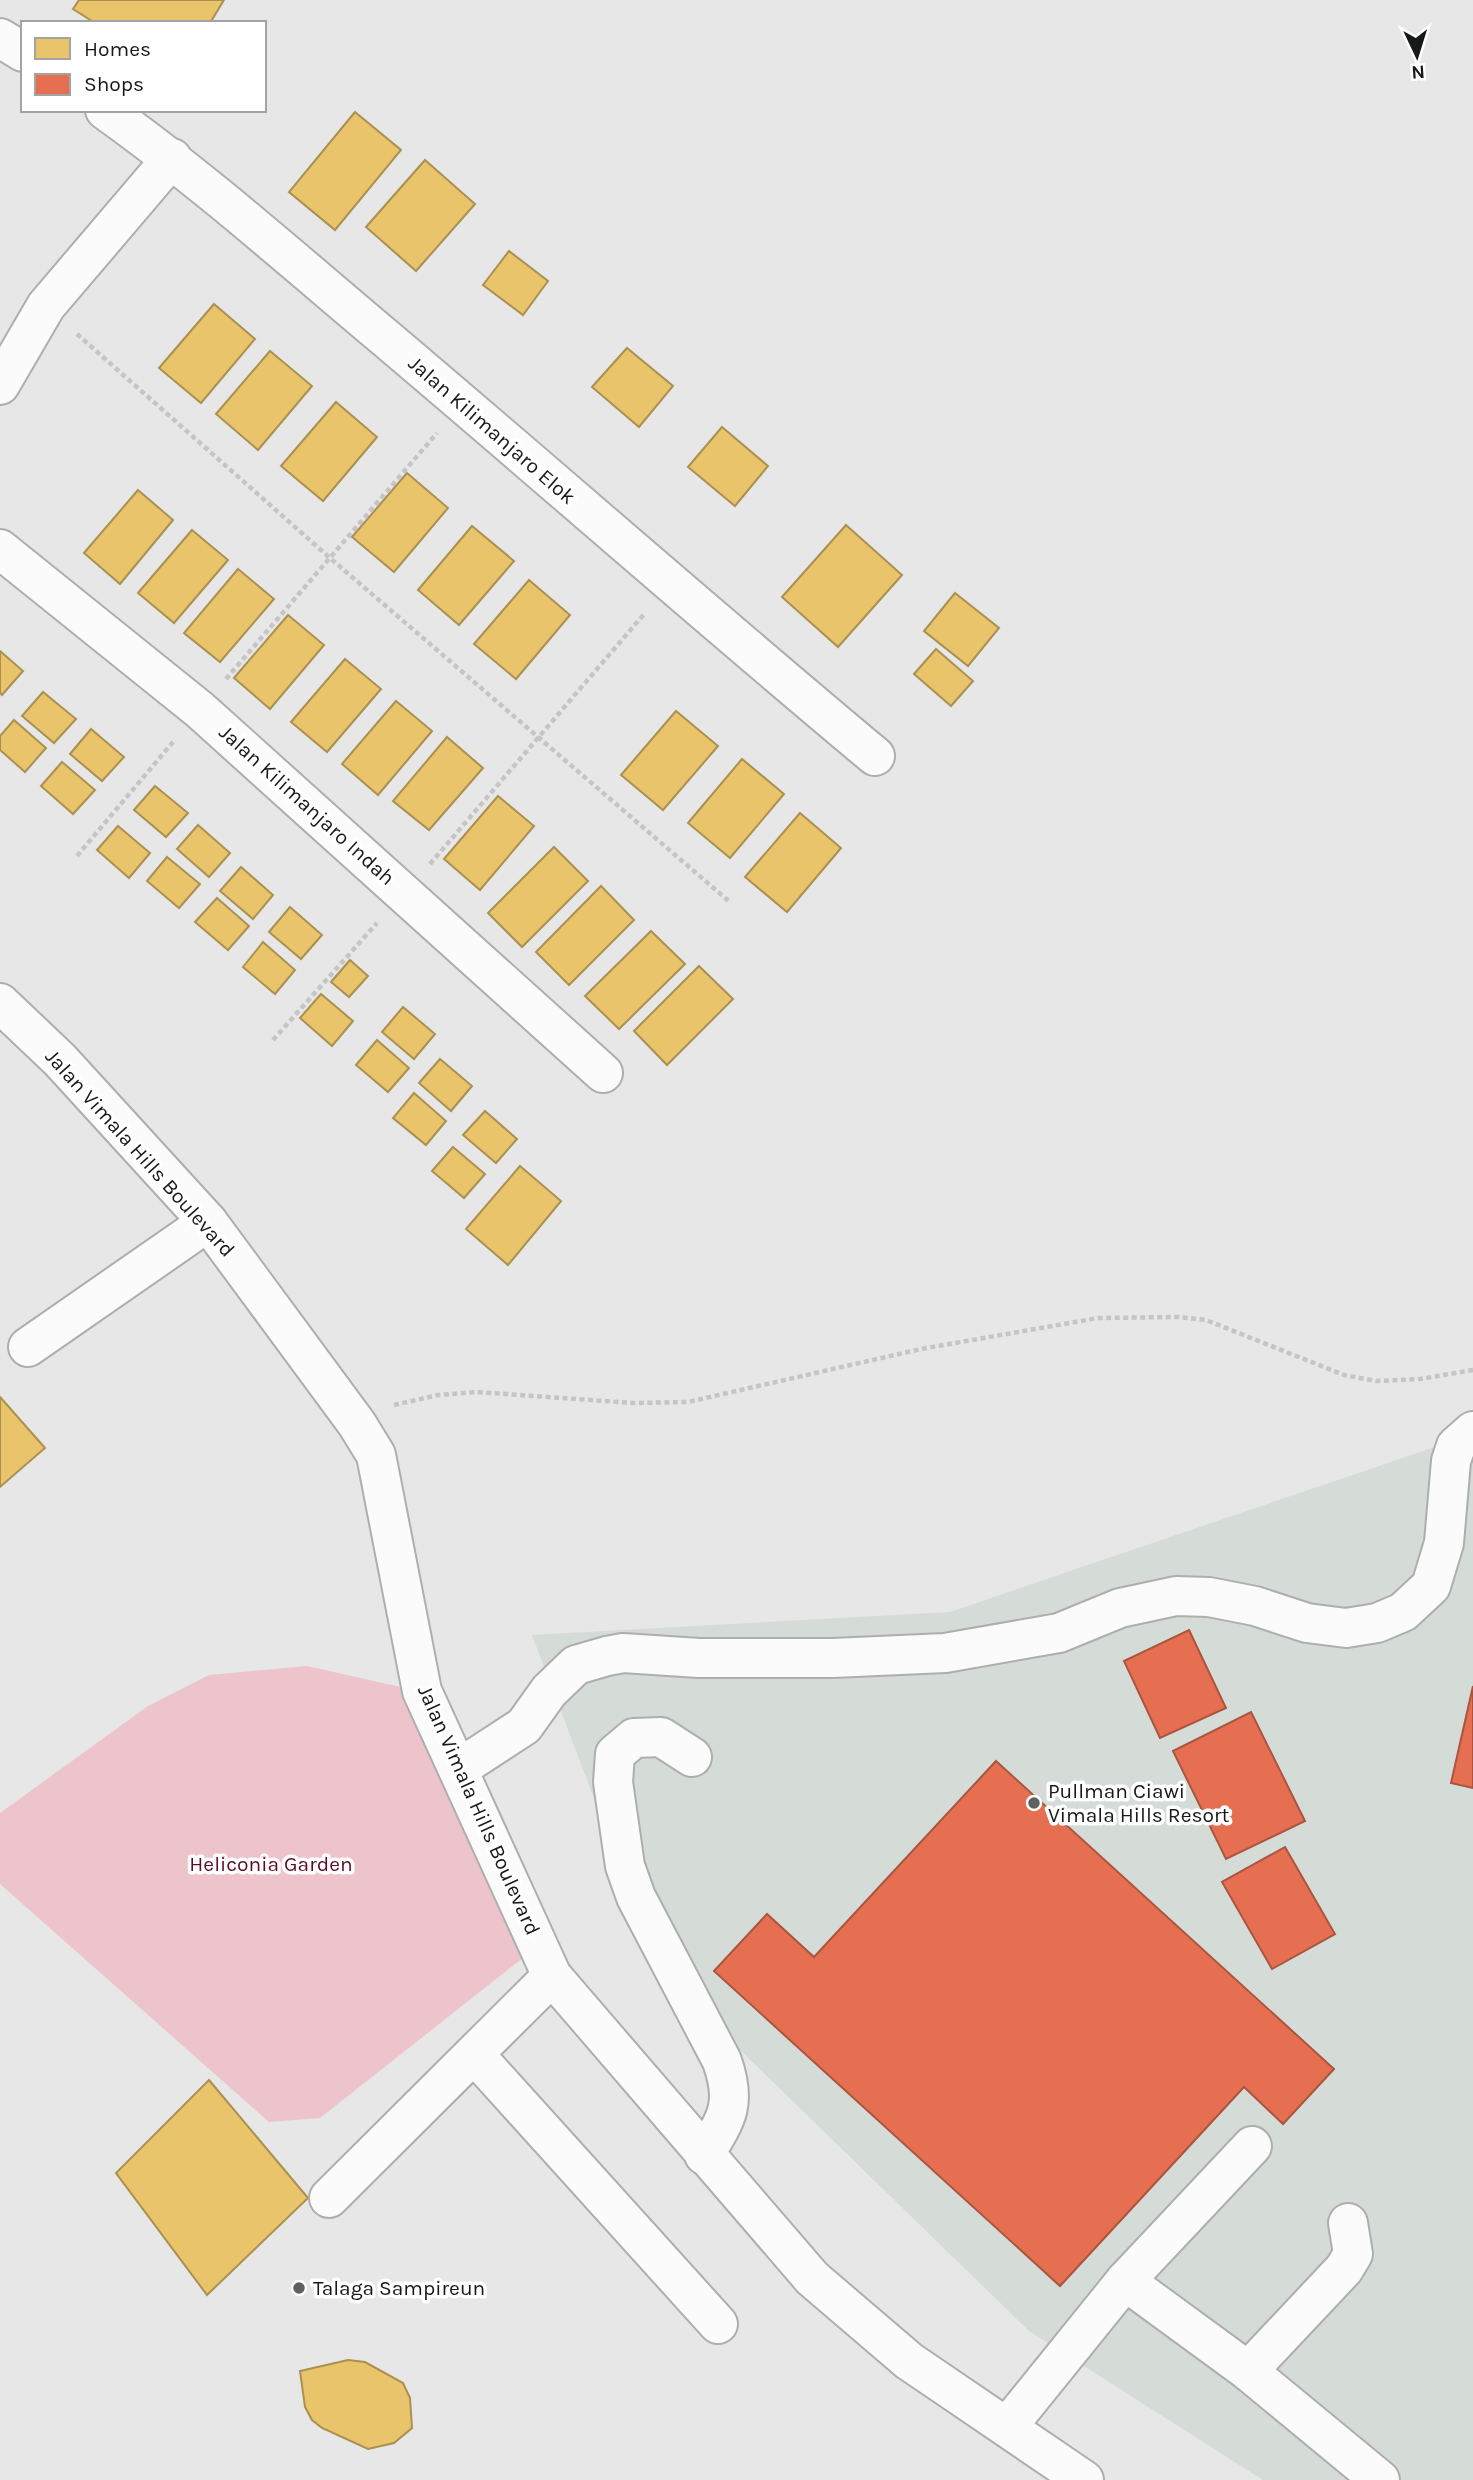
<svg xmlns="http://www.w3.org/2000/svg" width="1473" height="2480" font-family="Karla,sans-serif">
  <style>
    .built { fill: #d5dbd6 }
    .green { fill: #eec4cc }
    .homes { fill: #e9c46a; stroke: #aa9051; stroke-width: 2 }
    .shops { fill: #e76f51; stroke: #a95540; stroke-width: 2 }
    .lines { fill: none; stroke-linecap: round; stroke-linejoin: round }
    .minor-casing { stroke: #adaead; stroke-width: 42 }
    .path { stroke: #c5c5c5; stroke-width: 4.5; stroke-dasharray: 5 3.5; stroke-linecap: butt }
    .minor { stroke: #fbfbfb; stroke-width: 38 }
    .poi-dot { fill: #5f6060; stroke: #fff; stroke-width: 2.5 }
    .labels { text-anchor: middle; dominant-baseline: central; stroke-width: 7; stroke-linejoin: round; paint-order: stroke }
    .street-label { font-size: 21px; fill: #171818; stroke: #fff }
    .poi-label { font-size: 21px; fill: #171818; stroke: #fff; text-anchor: start }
    .park-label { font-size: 21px; fill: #5b0d27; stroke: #fff }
  </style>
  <rect width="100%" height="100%" fill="#e6e7e6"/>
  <!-- built -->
  <path class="built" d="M1473,1434V2480H1263L1029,2331L660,1972L532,1635L950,1612Z"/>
  <!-- green -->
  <path class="green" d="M307,1666L405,1688L524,1957L320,2118L269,2122L0,1884V1813L148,1706L209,1675Z"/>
  <!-- homes -->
  <g class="homes">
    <path d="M79,0H224L210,23H95L73,9Z"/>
    <path d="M355,112L401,150L335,230L289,192Z"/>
    <path d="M425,160L475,204L416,271L366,227Z"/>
    <path d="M509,251L548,281L523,315L483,285Z"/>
    <path d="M214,304L255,339L201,403L159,368Z"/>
    <path d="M627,348L673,386L639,427L592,387Z"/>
    <path d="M270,351L312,386L258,450L216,414Z"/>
    <path d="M336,402L377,437L323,501L281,466Z"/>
    <path d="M722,427L768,466L735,506L688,467Z"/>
    <path d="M407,473L448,508L394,572L352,537Z"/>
    <path d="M138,490L173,520L120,584L84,553Z"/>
    <path d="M846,525L902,575L838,647L782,597Z"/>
    <path d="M472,526L514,561L459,625L418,590Z"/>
    <path d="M192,530L228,560L174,623L138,593Z"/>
    <path d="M238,569L274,599L220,662L184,633Z"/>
    <path d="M529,580L570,615L516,679L474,644Z"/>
    <path d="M955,593L999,628L968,666L924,631Z"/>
    <path d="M288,615L324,645L270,709L234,678Z"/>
    <path d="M936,649L973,681L951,706L914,674Z"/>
    <path d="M0,651L23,671L2,695L0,693Z"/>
    <path d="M345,659L381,689L327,752L291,722Z"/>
    <path d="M43,692L76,719L54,743L22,716Z"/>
    <path d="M396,701L432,731L378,795L342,764Z"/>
    <path d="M676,711L718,746L663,810L621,775Z"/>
    <path d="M14,720L46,748L25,772L0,750V736Z"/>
    <path d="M91,729L124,757L102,781L70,754Z"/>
    <path d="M447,737L483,768L429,830L393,801Z"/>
    <path d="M742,759L784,794L730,858L688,823Z"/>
    <path d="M62,762L95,790L73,814L41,786Z"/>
    <path d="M155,786L188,813L166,837L134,810Z"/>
    <path d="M498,796L534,826L480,890L444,859Z"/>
    <path d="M800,813L841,848L787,912L745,877Z"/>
    <path d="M198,825L230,853L209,877L177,849Z"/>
    <path d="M118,826L150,853L129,878L97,850Z"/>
    <path d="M554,847L588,881L522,947L488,913Z"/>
    <path d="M167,857L200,884L179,908L147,881Z"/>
    <path d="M241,867L273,895L253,919L220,891Z"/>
    <path d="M601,886L634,920L569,985L536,952Z"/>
    <path d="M217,898L249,926L228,950L195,922Z"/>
    <path d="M290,907L322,935L301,959L269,932Z"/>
    <path d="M651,931L685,964L619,1029L585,996Z"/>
    <path d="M263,942L295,970L275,994L243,967Z"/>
    <path d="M350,960L368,976L349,997L331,982Z"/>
    <path d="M699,966L733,999L667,1065L634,1031Z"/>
    <path d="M321,994L353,1021L332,1046L300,1018Z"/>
    <path d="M403,1007L435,1034L414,1059L382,1032Z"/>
    <path d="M377,1040L409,1068L388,1092L356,1065Z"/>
    <path d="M440,1059L472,1086L451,1111L419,1083Z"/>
    <path d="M414,1093L446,1121L426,1145L393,1118Z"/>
    <path d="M485,1111L517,1139L496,1163L463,1135Z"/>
    <path d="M453,1147L485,1174L464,1198L432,1171Z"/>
    <path d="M520,1166L561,1201L508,1265L466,1229Z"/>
    <path d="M0,1397L45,1448L0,1487Z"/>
    <path d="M209,2080L308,2198L207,2295L116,2173Z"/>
    <path d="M348,2360L365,2362L403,2383L410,2398L412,2428L394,2443L368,2449L322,2428L312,2420L305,2407L300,2371Z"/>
  </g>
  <!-- shops -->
  <g class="shops">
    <path d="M1189,1630L1226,1708L1160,1738L1124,1661Z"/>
    <path d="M1473,1686V1788L1451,1783Z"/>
    <path d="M1251,1712L1305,1821L1226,1859L1173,1751Z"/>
    <path d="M996,1761L1334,2069L1283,2124L1244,2087L1060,2286L714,1971L767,1914L814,1957Z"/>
    <path d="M1285,1847L1335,1934L1272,1969L1222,1882Z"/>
  </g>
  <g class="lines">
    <!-- minor casing -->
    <g class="minor-casing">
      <g id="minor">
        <path d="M0,38L23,52"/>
        <path d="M105,110C200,178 287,255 376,330C543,471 707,616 875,756"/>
        <path d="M0,385L46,306L172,158"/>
        <path d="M0,549L200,710L603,1073"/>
        <path d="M0,1003L60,1060L208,1222L357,1424L376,1455L422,1691L552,1976L812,2278L909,2361L1084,2480"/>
        <path d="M28,1347L208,1222"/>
        <path d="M692,1757L661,1737L634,1738L615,1754L613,1782L625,1866L636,1897L722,2061C737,2104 727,2118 704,2155"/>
        <path d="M458,1769L524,1726L549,1691L576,1665L607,1656L623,1653L699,1658H833L945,1653L1059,1633L1120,1608L1176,1596L1209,1597L1255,1606L1307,1623L1346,1628L1377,1623L1403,1612L1431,1586L1444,1543L1451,1461L1456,1446L1473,1431"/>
        <path d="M474,2054L718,2324"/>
        <path d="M329,2198L552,1976"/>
        <path d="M1125,2281L1248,2371L1380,2480"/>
        <path d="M1248,2371L1344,2269L1353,2254L1348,2223"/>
        <path d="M1007,2427L1125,2281L1252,2146"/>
      </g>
    </g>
    <!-- path -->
    <g class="path">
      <path d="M77,334L330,558L731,903"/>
      <path d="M226,679L437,433"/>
      <path d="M77,856L173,742"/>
      <path d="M430,864L645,613"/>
      <path d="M273,1040L377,923"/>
      <path d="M394,1405L438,1395L477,1392L633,1403L688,1402L921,1349L1098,1318L1179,1317L1206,1320L1344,1375L1376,1381L1420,1379L1473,1370"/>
    </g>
    <!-- minor -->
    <use href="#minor" class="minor"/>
  </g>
  <!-- markers -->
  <g class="poi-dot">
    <circle cx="1034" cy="1803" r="7"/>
    <circle cx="299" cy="2288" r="7"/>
  </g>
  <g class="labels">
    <!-- street labels -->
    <g class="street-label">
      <text transform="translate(492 430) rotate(41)">Jalan Kilimanjaro Elok</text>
      <text transform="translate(307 805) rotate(42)">Jalan Kilimanjaro Indah</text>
      <text transform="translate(140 1153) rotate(48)">Jalan Vimala Hills Boulevard</text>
      <text transform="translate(479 1810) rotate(66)">Jalan Vimala Hills Boulevard</text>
    </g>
    <!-- poi labels -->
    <g class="poi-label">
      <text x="1048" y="1791">Pullman Ciawi<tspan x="1048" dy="24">Vimala Hills Resort</tspan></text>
      <text x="313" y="2288">Talaga Sampireun</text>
    </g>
    <!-- park labels -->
    <g class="park-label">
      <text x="271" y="1864">Heliconia Garden</text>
    </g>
  </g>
  <!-- legend -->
  <rect x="21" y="21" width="245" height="91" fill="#ffffff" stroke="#a2a3a3" stroke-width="2"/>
  <rect x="35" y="38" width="35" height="21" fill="#e9c46a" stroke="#a2a3a3" stroke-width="2"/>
  <text x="84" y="56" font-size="21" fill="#171818">Homes</text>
  <rect x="35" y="74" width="35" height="21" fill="#e76f51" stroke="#a2a3a3" stroke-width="2"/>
  <text x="84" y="91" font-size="21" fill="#171818">Shops</text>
  <!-- north arrow -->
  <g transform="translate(1417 56) rotate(176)" stroke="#ffffff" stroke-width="5" paint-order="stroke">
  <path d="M0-5L12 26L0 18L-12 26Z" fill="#171818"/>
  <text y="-10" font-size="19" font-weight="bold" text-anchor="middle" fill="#171818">N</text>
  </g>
</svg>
